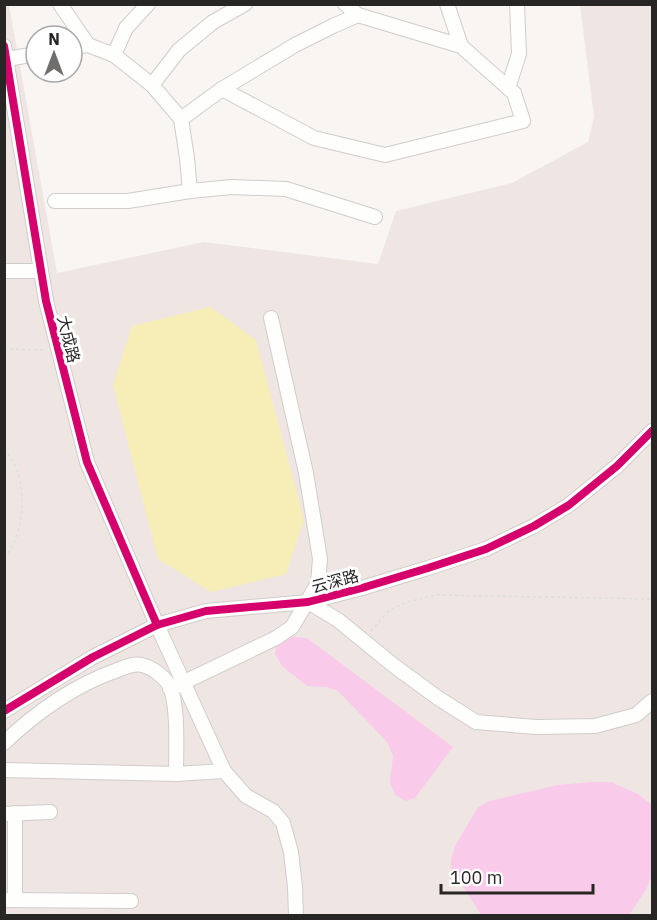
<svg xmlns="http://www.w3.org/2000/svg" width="657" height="920" font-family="'IBM Plex Sans','Noto Sans SC',sans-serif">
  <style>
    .built { fill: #efe6e3 }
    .green { fill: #f6edb7 }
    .water { fill: #facaeb }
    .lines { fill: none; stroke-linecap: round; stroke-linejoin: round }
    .minor-casing { stroke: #cfcdcb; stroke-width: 16 }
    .path { stroke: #dedede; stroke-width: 1.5; stroke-dasharray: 3 3; stroke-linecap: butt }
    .minor { stroke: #fefefd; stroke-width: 14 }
    .cycleway-casing { stroke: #fff; stroke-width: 11 }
    .cycleway { stroke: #d6006c; stroke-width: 8 }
    .labels { text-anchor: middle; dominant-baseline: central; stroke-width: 6; stroke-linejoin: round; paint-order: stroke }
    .street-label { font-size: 16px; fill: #272625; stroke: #fff }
  </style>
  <rect width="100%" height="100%" fill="#f8f5f3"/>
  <!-- built -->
  <path class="built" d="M5,5H9L57,273L204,242L378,264L396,211L512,183L588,142L594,117L580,5H652V915L5,916Z"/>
  <!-- green -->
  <path class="green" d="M210,307L256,340L304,520L286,574L211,592L158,559L113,385L132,326Z"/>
  <!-- water -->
  <g class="water">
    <path d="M279,636L307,638L453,747L415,798L406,801L395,795L390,782L393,756L387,742L338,691L327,687L307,686L282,666L275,654Z"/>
    <path d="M591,782H611L638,794L652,805V875L647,888L631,912L628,916L481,915L461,883L451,871V860L455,846L478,807L489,801L558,785Z"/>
  </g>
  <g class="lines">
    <!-- minor casing -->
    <g class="minor-casing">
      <g id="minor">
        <path d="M60,4L88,45L114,55L152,85L181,119L187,158L190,191"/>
        <path d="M447,4L461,46"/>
        <path d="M4,46L46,301L87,462L157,625L224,771L246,796L273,811L283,823L291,852L295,887L296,916"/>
        <path d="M72,47L88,45"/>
        <path d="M114,55L126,28L148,4"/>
        <path d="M7,59L36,54"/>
        <path d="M152,85L179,50L213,22L245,4"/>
        <path d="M508,88L519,54L517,4"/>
        <path d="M222,89L314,138L385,155L523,121L514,93L461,46L358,15L345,4"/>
        <path d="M181,119L222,89L295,45L333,26L358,15"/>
        <path d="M55,201H128L190,191L232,187L286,189L375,217"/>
        <path d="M4,271H41"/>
        <path d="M308,602L338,620L393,665L438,698L476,722L536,727L595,726L636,715L652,701"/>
        <path d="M170,689L276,638L292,627L318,583L320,559L306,473L271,318"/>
        <path d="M4,711L93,657L157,625L206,611L308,602L362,588L428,568L486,549L534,526L569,505L617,466L652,431"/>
        <path d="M4,743C35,713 75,685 115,671C123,668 133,663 142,665C151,667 162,675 168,683C179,700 176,752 176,774"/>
        <path d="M4,770L176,774L224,771"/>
        <path d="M15,813V900"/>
        <path d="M4,814L50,812"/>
        <path d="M4,900L131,901"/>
      </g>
    </g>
    <!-- path -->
    <g class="path">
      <path d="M4,349L46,350"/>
      <path d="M4,449C8,454 12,459 15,465C27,495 24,533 4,559"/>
      <path d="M371,631L388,611L407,602L436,595L652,599"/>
    </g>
    <!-- minor -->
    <use href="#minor" class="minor"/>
    <!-- cycleway casing -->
    <g class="cycleway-casing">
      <g id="cycleway">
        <path d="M4,46L46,301L87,462L157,625"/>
        <path d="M4,711L93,657L157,625L206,611L308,602L362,588L428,568L486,549L534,526L569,505L617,466L652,431"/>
      </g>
    </g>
    <!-- cycleway -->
    <use href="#cycleway" class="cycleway"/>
  </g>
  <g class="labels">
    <!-- street labels -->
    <g class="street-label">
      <text transform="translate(69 339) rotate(76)">大成路</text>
      <text transform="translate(335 581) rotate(-15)">云深路</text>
    </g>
  </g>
  <!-- border -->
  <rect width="657" height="920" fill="none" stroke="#272625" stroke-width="12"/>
  <!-- north arrow -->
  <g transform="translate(54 54)"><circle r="28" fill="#ffffff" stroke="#a9a8a8" stroke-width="1.5"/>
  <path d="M0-4.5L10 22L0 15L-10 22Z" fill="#706e6d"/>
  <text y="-9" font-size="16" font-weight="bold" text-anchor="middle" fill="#272625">N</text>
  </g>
  <!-- scale -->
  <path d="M441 884v9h152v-9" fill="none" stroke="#272625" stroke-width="3"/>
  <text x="450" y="884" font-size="18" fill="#272625" stroke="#ffffff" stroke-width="4.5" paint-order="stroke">100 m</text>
</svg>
